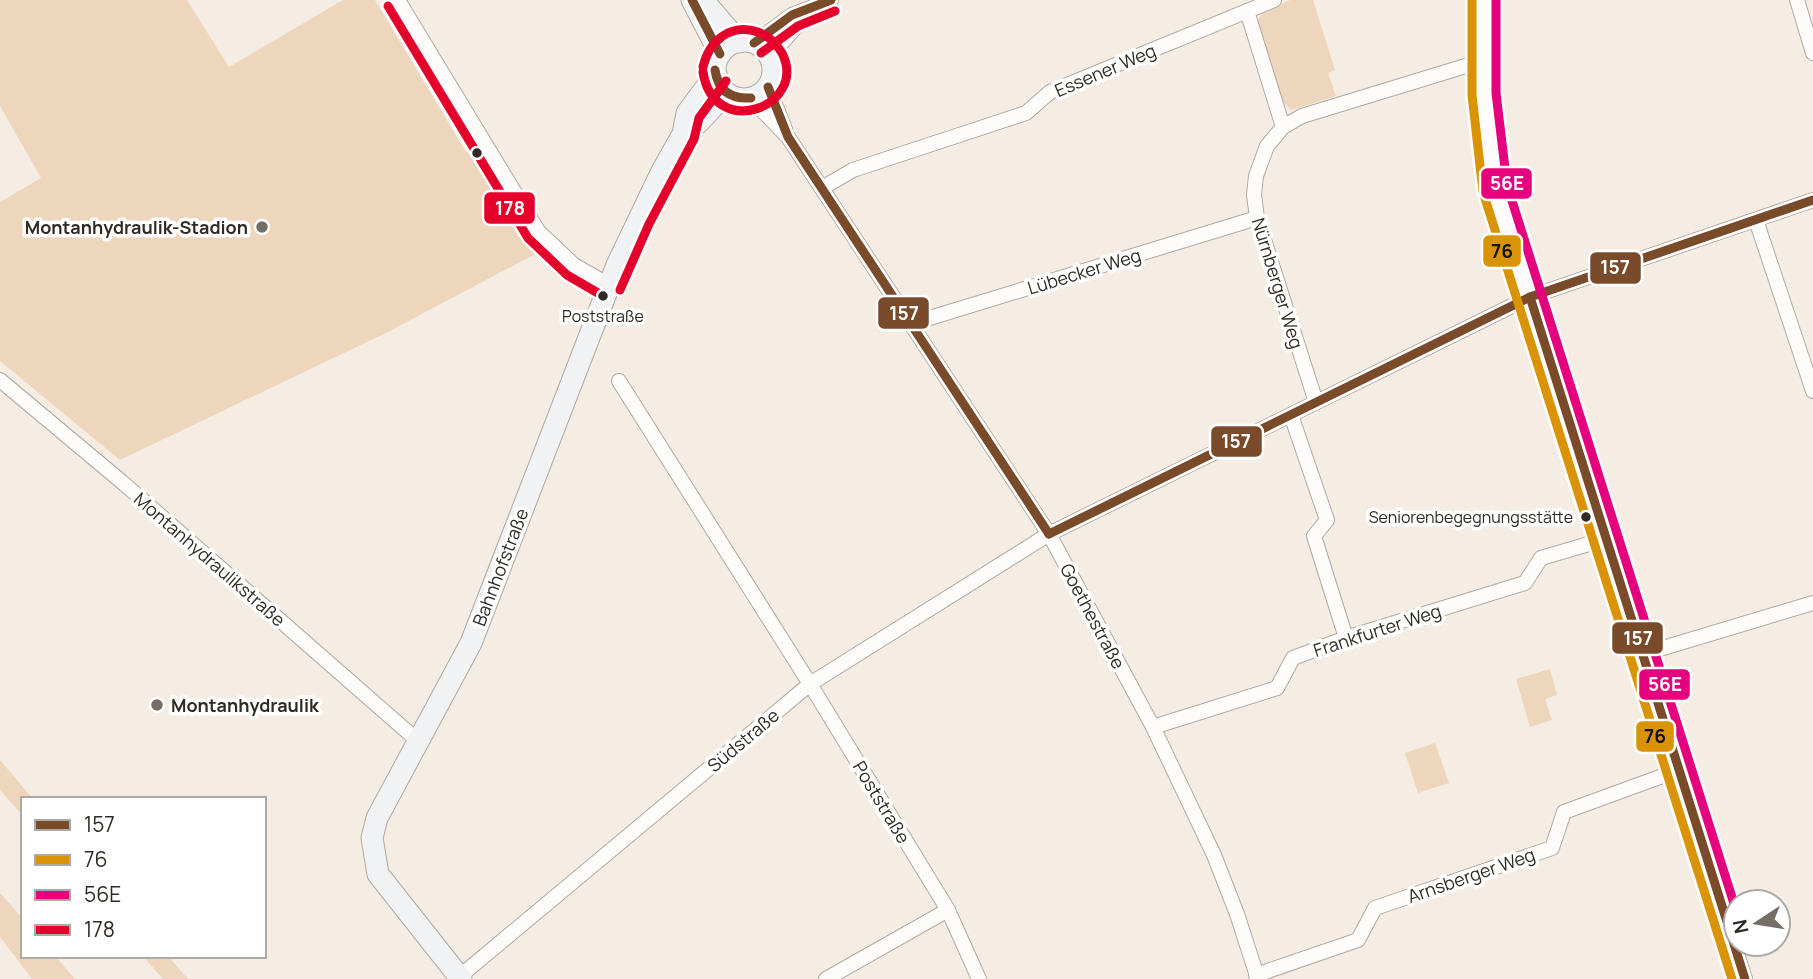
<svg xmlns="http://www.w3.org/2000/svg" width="1813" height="979" font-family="Manrope,sans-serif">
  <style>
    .green { fill: #eed6bc }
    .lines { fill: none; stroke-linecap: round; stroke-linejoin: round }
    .street-casing { stroke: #b0a9a3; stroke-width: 16 }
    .secondary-casing { stroke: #b0a9a3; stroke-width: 23 }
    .street { stroke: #fefcfb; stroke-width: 14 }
    .secondary { stroke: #f0f2f3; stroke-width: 21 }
    .bus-1-casing { stroke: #fff; stroke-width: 14 }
    .bus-2-casing { stroke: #fff; stroke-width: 14 }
    .bus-3-casing { stroke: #fff; stroke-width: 14 }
    .bus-4-casing { stroke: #fff; stroke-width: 14 }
    .bus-1 { stroke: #7a4b2a; stroke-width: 9 }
    .bus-2 { stroke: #d99305; stroke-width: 9 }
    .bus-3 { stroke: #e5007d; stroke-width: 9 }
    .bus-4 { stroke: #e4002b; stroke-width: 9 }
    .bus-dot { fill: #2f2a23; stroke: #fff; stroke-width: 2.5 }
    .poi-dot { fill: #746e67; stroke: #fff; stroke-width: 2.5 }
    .labels { text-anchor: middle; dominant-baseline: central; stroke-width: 7; stroke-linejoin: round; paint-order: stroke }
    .bus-label { font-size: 16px; fill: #2f2a23; stroke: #fff }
    .street-label { font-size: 18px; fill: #2f2a23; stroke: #fff }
    .poi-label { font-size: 18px; font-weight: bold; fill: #2f2a23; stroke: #fff; text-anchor: end }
    .line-badge { stroke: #fff; stroke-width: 2.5 }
    .badge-label { font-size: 19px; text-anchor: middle; font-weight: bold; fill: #fff }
    .pale-badge-label { font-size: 19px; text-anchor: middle; font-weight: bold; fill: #111 }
  </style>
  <rect width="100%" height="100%" fill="#f5ede4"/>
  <!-- green -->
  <g class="green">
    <path d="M0,0H187L229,67L343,0H375L466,152L479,150L539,252L386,333L120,460L0,361V202L41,178L0,106Z"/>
    <path d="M1290,0H1313L1335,70L1328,73L1336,96L1291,110L1282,101L1257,21L1265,10Z"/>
    <path d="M1550,669L1557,695L1545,699L1552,720L1530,727L1516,679Z"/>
    <path d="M1435,743L1449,783L1418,793L1405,753Z"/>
    <path d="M0,760L33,799H23V816L0,790Z"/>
    <path d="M0,893L23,919V956H55L75,979H32L0,937Z"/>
    <path d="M143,956H168L188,979H163Z"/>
  </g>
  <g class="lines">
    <!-- street casing -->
    <g class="street-casing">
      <g id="street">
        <path d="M398,0L538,231L574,265L609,285"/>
        <path d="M1484,0C1482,63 1483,125 1495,188L1745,979"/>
        <path d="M1797,0L1813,53"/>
        <path d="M1247,11L1283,127"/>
        <path d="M754,43L792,15L831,0"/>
        <path d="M770,56L810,11"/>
        <path d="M768,87L785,129"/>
        <path d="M751,99L788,137L1049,534L1153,727L1214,855L1237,914L1258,979"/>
        <path d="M822,188L853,170L1026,113L1050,92L1274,0"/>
        <path d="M1756,220L1813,391"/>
        <path d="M910,324L1257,218"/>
        <path d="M0,380L122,482L418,741"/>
        <path d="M619,381L810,684L948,910L979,979"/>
        <path d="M1316,402L1257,218L1254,195L1256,176L1267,146L1283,127L1302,116L1482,61"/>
        <path d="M1291,415L1327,520L1314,536L1346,638"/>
        <path d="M1643,654L1813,603"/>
        <path d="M1153,727L1277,688L1293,658L1346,638L1525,583L1541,558L1606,539"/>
        <path d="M1256,975L1358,940L1375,908L1552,848L1564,812L1679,770"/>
        <path d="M459,977L810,684L1049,534L1530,297L1813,200"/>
        <path d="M826,979L948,910"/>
      </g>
    </g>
    <!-- secondary casing -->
    <g class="secondary-casing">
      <g id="secondary">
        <path d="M692,0L720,54"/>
        <path d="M703,0L739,42"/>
        <circle cx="744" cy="70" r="29"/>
        <path d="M683,134L699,122L726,93"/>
        <path d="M461,979L378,874L372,838L377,818L471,643L617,265L662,171L683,134L687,113L716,74"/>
      </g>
    </g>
    <!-- street -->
    <use href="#street" class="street"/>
    <!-- secondary -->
    <use href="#secondary" class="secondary"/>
    <!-- bus-1 casing -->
    <g class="bus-1-casing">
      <g id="bus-1">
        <path d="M692,0L720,54"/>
        <path d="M754,43L792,15L831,0"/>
        <path d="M715,70C718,91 731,99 751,98"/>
        <path d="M768,87L788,137L1049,534"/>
        <path d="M1530,297L1745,979"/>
        <path d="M1049,534L1530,297L1813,200"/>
      </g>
    </g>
    <!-- bus-2 casing -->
    <g class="bus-2-casing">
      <path id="bus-2" d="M1472,0V95L1483,192L1732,979"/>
    </g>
    <!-- bus-3 casing -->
    <g class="bus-3-casing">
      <path id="bus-3" d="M1496,0V93L1507,185L1736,910"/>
    </g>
    <!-- bus-4 casing -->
    <g class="bus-4-casing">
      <g id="bus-4">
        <path d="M388,6L528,238L567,275L603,296"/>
        <path d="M761,53L798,26L835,11"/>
        <path d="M703,72C714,142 809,106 782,53C776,43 769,36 758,32C730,23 709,41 703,67"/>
        <path d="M620,290L649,224L694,139L699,118L726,81"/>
      </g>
    </g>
    <!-- bus-1 -->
    <use href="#bus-1" class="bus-1"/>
    <!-- bus-2 -->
    <use href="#bus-2" class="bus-2"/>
    <!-- bus-3 -->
    <use href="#bus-3" class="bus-3"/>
    <!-- bus-4 -->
    <use href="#bus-4" class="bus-4"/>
  </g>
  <!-- markers -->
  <g class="bus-dot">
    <circle cx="477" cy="153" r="6"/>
    <circle cx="603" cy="296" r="6"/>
    <circle cx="1586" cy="517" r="6"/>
  </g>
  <g class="poi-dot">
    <circle cx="262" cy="227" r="7"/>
    <circle cx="157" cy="705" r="7"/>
  </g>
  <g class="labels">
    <!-- bus labels -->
    <g class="bus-label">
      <text x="603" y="316">Poststraße</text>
      <text x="1573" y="517" text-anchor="end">Seniorenbegegnungsstätte</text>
    </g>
    <!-- street labels -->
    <g class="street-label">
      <text transform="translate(1105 70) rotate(-23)">Essener Weg</text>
      <text transform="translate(1084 271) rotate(-17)">Lübecker Weg</text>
      <text transform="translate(1278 283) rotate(73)">Nürnberger Weg</text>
      <text transform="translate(210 559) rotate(41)">Montanhydraulikstraße</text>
      <text transform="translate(500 567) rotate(-69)">Bahnhofstraße</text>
      <text transform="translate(1093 616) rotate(62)">Goethestraße</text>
      <text transform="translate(1377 630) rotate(-18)">Frankfurter Weg</text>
      <text transform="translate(743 740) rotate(-40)">Südstraße</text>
      <text transform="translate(882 802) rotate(59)">Poststraße</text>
      <text transform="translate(1471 875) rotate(-19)">Arnsberger Weg</text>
    </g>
    <!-- poi labels -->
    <g class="poi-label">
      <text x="248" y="227">Montanhydraulik-Stadion</text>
      <text x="171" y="705" text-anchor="start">Montanhydraulik</text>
    </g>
  </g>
  <g class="line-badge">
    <rect x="1480" y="167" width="53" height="33" rx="7" fill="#e5007d"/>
    <rect x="483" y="191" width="53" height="34" rx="7" fill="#e4002b"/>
    <rect x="1482" y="234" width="40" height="34" rx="7" fill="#d99305"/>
    <rect x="1589" y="251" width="53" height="34" rx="7" fill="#7a4b2a"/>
    <rect x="877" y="296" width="53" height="34" rx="7" fill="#7a4b2a"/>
    <rect x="1210" y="425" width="53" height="33" rx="7" fill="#7a4b2a"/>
    <rect x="1611" y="621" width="53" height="34" rx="7" fill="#7a4b2a"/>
    <rect x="1638" y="668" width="53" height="33" rx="7" fill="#e5007d"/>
    <rect x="1635" y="720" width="40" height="33" rx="7" fill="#d99305"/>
  </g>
  <g class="badge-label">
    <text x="1507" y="190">56E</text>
    <text x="510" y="215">178</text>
    <text x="1615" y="274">157</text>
    <text x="904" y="320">157</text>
    <text x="1236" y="448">157</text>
    <text x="1638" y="645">157</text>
    <text x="1665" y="691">56E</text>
  </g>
  <g class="pale-badge-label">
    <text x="1502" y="258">76</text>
    <text x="1655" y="743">76</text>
  </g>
  <!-- legend -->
  <rect x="21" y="797" width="245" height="161" fill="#ffffff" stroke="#acaaa7" stroke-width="2"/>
  <rect x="35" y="820" width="35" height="10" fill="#7a4b2a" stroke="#acaaa7" stroke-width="2"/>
  <text x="84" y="832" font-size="21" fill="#2f2a23">157</text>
  <rect x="35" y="855" width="35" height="10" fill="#d99305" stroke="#acaaa7" stroke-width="2"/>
  <text x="84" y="867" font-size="21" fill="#2f2a23">76</text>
  <rect x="35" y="890" width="35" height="10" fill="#e5007d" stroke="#acaaa7" stroke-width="2"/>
  <text x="84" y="902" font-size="21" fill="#2f2a23">56E</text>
  <rect x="35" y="925" width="35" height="10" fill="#e4002b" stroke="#acaaa7" stroke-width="2"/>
  <text x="84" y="937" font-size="21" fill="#2f2a23">178</text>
  <!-- north arrow -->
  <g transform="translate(1757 923) rotate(258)"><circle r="33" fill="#ffffff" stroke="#acaaa7" stroke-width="2"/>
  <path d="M0-5L12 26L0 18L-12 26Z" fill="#746e67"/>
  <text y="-10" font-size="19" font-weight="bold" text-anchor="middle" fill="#2f2a23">N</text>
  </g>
</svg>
